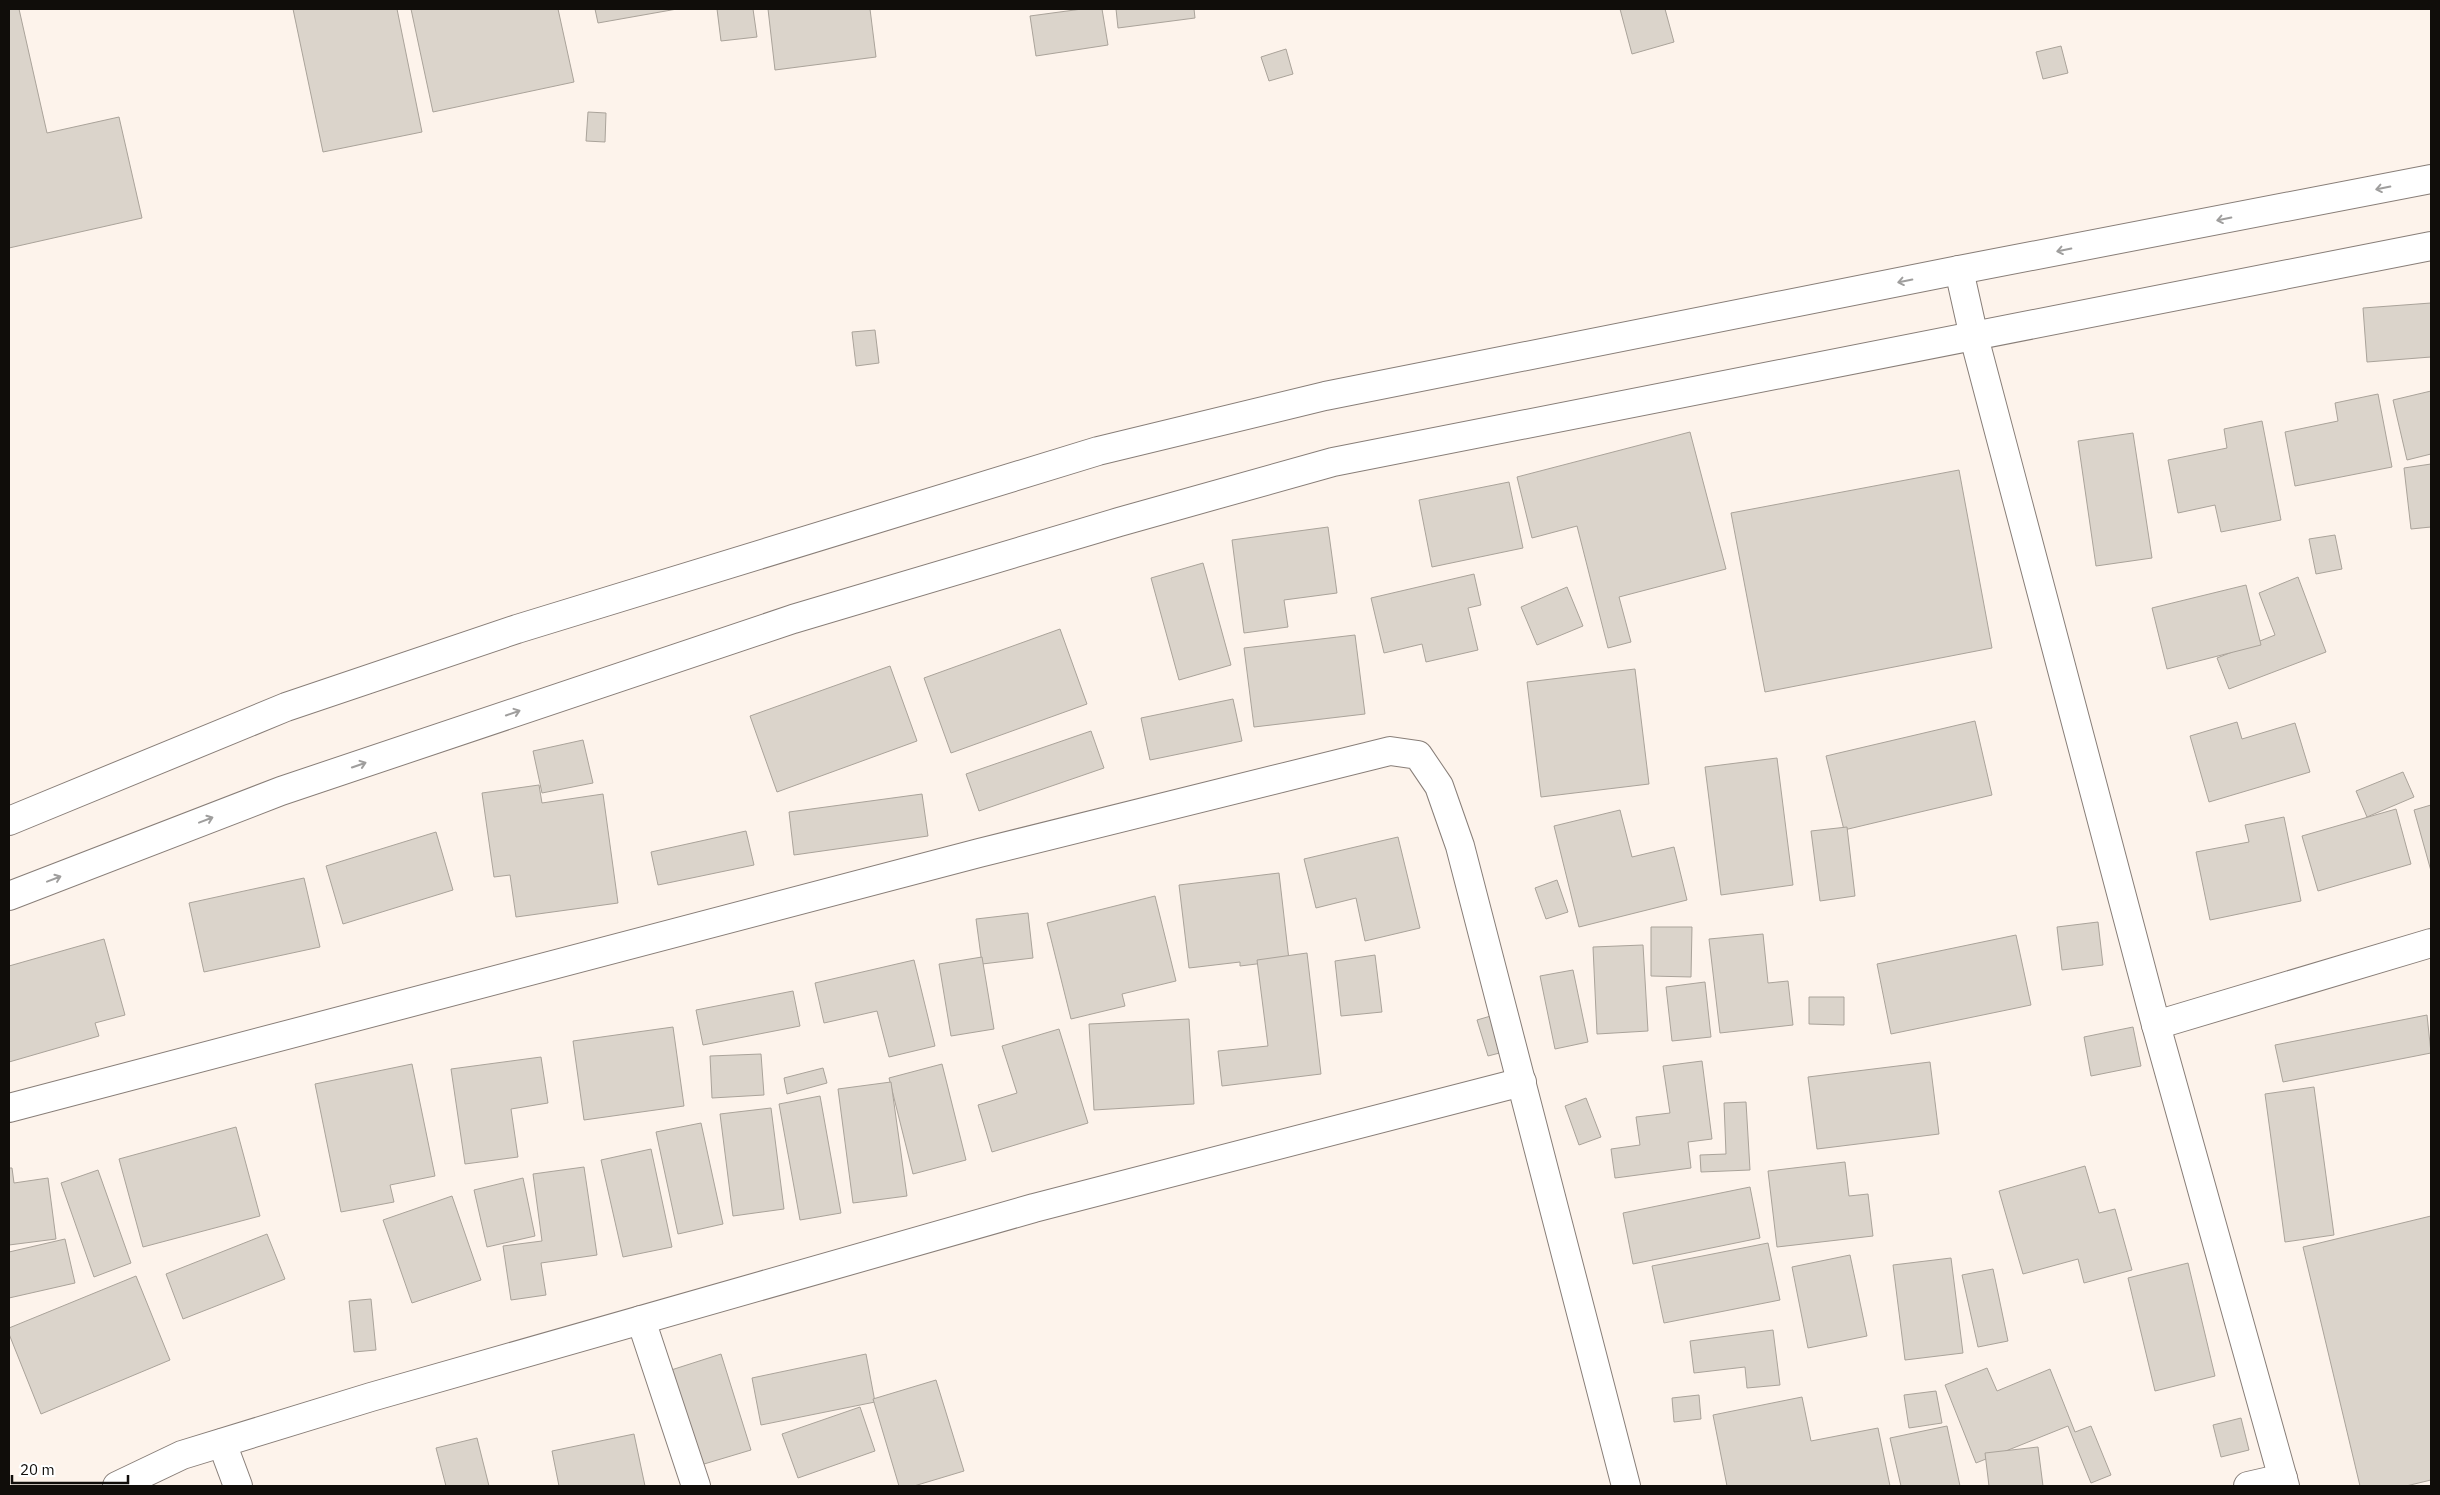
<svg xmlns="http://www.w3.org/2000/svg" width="2440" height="1495" font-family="'IBM Plex Sans',sans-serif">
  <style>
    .building { fill: #dbd4cb; stroke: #aaa39a }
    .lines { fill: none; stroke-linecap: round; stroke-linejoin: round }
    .minor-casing { stroke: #887e78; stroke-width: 30 }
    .major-casing { stroke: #887e78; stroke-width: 30 }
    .minor { stroke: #fff; stroke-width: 28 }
    .major { stroke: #fff; stroke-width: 28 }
    .oneway { stroke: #9f9e9d }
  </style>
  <rect width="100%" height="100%" fill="#fdf3eb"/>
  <!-- building -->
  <g class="building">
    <path d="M9,9H19L47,133L119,117L142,218L9,248Z"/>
    <path d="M293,9H397L422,132L323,152Z"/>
    <path d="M411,9H558L574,82L433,112Z"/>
    <path d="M595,9H677L598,23Z"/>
    <path d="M717,9H753L757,37L721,41Z"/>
    <path d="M768,9H870L876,57L775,70Z"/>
    <path d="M1082,9H1102L1108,45L1036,56L1030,16Z"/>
    <path d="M1116,9H1194L1195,18L1118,28Z"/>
    <path d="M1620,9H1665L1674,42L1632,54Z"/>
    <path d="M2061,46L2068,73L2043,79L2036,52Z"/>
    <path d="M1286,49L1293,74L1269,81L1261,57Z"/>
    <path d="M588,112L606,113L605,142L586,141Z"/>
    <path d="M2431,303V357L2367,362L2363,308Z"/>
    <path d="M875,330L879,363L856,366L852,332Z"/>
    <path d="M2431,391V454L2407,460L2393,400Z"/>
    <path d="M2378,394L2392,467L2295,486L2285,432L2338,421L2335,403Z"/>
    <path d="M2262,421L2281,520L2221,532L2215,505L2178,513L2168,460L2227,448L2224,429Z"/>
    <path d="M1690,432L1726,569L1619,597L1631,642L1608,648L1577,526L1532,538L1517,477Z"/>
    <path d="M2133,433L2152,558L2096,566L2078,441Z"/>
    <path d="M2431,464V527L2411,529L2404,468Z"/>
    <path d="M1959,470L1992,648L1765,692L1731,513Z"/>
    <path d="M1509,482L1523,548L1432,567L1419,500Z"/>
    <path d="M1328,527L1337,593L1284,600L1288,627L1244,633L1232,540Z"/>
    <path d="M2335,535L2342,569L2316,574L2309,539Z"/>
    <path d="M1203,563L1231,665L1179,680L1151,578Z"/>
    <path d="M1474,574L1481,605L1468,608L1478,650L1426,662L1422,644L1384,653L1371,598Z"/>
    <path d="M2298,577L2326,652L2229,689L2217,658L2275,635L2259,593Z"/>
    <path d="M2246,585L2261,645L2167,669L2152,608Z"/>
    <path d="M1567,587L1583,626L1537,645L1521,607Z"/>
    <path d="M1060,629L1087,704L951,753L924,678Z"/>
    <path d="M1355,635L1365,714L1254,727L1244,648Z"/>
    <path d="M890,666L917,741L777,792L750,716Z"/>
    <path d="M1635,669L1649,784L1541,797L1527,682Z"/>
    <path d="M1233,699L1242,741L1150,760L1141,718Z"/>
    <path d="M1975,721L1992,795L1844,830L1826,756Z"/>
    <path d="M2237,722L2242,739L2295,723L2310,772L2209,802L2190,736Z"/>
    <path d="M1091,731L1104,768L979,811L966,774Z"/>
    <path d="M583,740L593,783L542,793L533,751Z"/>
    <path d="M1777,758L1793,885L1721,895L1705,767Z"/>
    <path d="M2403,772L2414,797L2367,817L2356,791Z"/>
    <path d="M539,785L542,803L603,794L618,903L516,917L510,875L494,877L482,793Z"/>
    <path d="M922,794L928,836L794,855L789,812Z"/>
    <path d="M2431,805V871L2414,810Z"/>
    <path d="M2396,809L2411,864L2318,891L2302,836Z"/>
    <path d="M1620,810L1632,857L1674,847L1687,900L1579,927L1554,826Z"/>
    <path d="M2284,817L2301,901L2210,920L2196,852L2249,842L2245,825Z"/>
    <path d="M1847,827L1855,896L1820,901L1811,831Z"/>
    <path d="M746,831L754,865L658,885L651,852Z"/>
    <path d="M436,832L453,890L343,924L326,866Z"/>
    <path d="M1398,837L1420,928L1365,941L1356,898L1316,908L1304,859Z"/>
    <path d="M1279,873L1289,960L1240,966V962L1189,968L1179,885Z"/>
    <path d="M304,878L320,947L204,972L189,903Z"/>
    <path d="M1557,880L1568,912L1546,919L1535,888Z"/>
    <path d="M1155,896L1176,981L1122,994L1125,1006L1071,1019L1047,923Z"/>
    <path d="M1028,913L1033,958L982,964L976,919Z"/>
    <path d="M2098,922L2103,965L2062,970L2057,927Z"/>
    <path d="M1651,927H1692L1691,977L1651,976Z"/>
    <path d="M1763,934L1768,983L1788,981L1793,1025L1720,1033L1709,939Z"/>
    <path d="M2016,935L2031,1005L1891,1034L1877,964Z"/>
    <path d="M104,939L125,1015L95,1023L99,1036L9,1062V966Z"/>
    <path d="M1643,945L1648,1031L1597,1034L1593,947Z"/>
    <path d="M1307,953L1321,1074L1222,1086L1218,1051L1268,1046L1257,960Z"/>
    <path d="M1375,955L1382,1012L1341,1016L1335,961Z"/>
    <path d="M982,957L994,1029L951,1036L939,964Z"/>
    <path d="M914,960L935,1046L889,1057L877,1011L824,1023L815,983Z"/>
    <path d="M1573,970L1588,1042L1555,1049L1540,976Z"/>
    <path d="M1705,982L1711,1037L1672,1041L1666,987Z"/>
    <path d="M793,991L800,1026L703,1045L696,1010Z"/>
    <path d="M1809,997H1844V1025L1809,1024Z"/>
    <path d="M1501,1013L1511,1050L1488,1056L1477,1020Z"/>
    <path d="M2427,1015L2431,1053L2283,1082L2275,1045Z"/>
    <path d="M1189,1019L1194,1104L1094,1110L1089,1024Z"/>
    <path d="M673,1027L684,1106L584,1120L573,1041Z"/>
    <path d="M2133,1027L2141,1066L2091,1076L2084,1037Z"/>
    <path d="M1059,1029L1088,1123L992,1152L978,1105L1017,1093L1002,1046Z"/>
    <path d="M761,1054L764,1095L712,1098L710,1056Z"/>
    <path d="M541,1057L548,1103L511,1109L518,1157L465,1164L451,1069Z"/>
    <path d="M1702,1061L1712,1139L1688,1142L1691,1168L1615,1178L1611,1149L1640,1145L1636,1117L1670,1113L1663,1066Z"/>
    <path d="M1930,1062L1939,1134L1817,1149L1808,1077Z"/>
    <path d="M412,1064L435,1176L390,1185L394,1202L341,1212L315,1084Z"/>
    <path d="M942,1064L966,1160L913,1174L889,1078Z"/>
    <path d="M823,1068L827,1083L787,1094L784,1078Z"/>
    <path d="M891,1082L907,1196L853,1203L838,1089Z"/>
    <path d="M2314,1087L2334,1235L2285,1242L2265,1094Z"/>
    <path d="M820,1096L841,1213L800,1220L779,1104Z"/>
    <path d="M1586,1098L1601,1137L1579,1145L1565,1106Z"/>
    <path d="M1746,1102L1750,1170L1701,1172L1700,1155L1726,1154L1724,1103Z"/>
    <path d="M771,1108L784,1209L733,1216L720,1114Z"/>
    <path d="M701,1123L723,1224L678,1234L656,1132Z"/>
    <path d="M236,1127L260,1216L143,1247L119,1159Z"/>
    <path d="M651,1149L672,1247L623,1257L601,1160Z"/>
    <path d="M1845,1162L1849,1196L1868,1194L1873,1236L1777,1247L1768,1171Z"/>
    <path d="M2085,1166L2099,1213L2115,1209L2132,1270L2084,1283L2078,1259L2023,1274L1999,1191Z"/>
    <path d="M584,1167L597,1255L541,1263L546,1295L511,1300L503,1246L542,1241L533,1174Z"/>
    <path d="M9,1168H12L14,1183L48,1178L56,1239L9,1245Z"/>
    <path d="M98,1170L131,1263L94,1277L61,1183Z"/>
    <path d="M523,1178L535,1236L487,1247L474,1190Z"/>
    <path d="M1750,1187L1760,1238L1633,1264L1623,1213Z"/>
    <path d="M452,1196L481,1280L412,1303L383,1220Z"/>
    <path d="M2431,1216V1480L2406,1486H2360L2303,1247Z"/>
    <path d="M267,1234L285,1279L183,1319L166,1274Z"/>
    <path d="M65,1239L75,1283L9,1298V1252Z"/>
    <path d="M1768,1243L1780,1300L1664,1323L1652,1266Z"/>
    <path d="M1850,1255L1867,1336L1808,1348L1792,1267Z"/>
    <path d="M1951,1258L1963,1353L1905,1360L1893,1265Z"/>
    <path d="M2188,1263L2215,1376L2155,1391L2128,1278Z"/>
    <path d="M1993,1269L2008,1341L1978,1347L1962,1275Z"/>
    <path d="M136,1276L170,1360L41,1414L9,1334V1328Z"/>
    <path d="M371,1299L376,1350L354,1352L349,1301Z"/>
    <path d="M1773,1330L1780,1385L1747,1388L1745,1367L1694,1373L1690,1341Z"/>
    <path d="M721,1354L751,1450L694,1467L665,1372Z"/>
    <path d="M866,1354L875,1402L761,1425L752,1378Z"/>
    <path d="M1987,1368L1997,1391L2050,1369L2075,1432L2091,1426L2111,1475L2091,1483L2068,1426L1976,1463L1945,1385Z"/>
    <path d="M936,1380L964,1471L914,1486H899L873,1399Z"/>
    <path d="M1936,1391L1942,1423L1909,1428L1904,1395Z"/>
    <path d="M1699,1395L1701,1419L1674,1422L1672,1398Z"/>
    <path d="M1802,1397L1811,1441L1878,1428L1890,1486H1727L1713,1415Z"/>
    <path d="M860,1407L875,1451L798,1478L782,1434Z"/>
    <path d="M2241,1418L2249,1450L2221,1457L2213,1425Z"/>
    <path d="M1947,1426L1960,1486H1901L1890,1438Z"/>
    <path d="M634,1434L645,1486H559L552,1451Z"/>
    <path d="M477,1438L489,1486H446L436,1448Z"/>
    <path d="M2038,1447L2043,1486H1989L1985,1453Z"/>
  </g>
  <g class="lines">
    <!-- minor casing -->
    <g class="minor-casing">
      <g id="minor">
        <path d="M1959,270L1974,337L2156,1025L2285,1486"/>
        <path d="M2156,1025L2431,943"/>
        <path d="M9,1108L979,853L1390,751L1418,755L1439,786L1460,846L1626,1486"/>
        <path d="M641,1320L696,1486"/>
        <path d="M222,1443L238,1486"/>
        <path d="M117,1486L182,1455L371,1397L1034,1208L1522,1082"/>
        <path d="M2248,1486L2283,1478"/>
      </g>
    </g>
    <!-- major casing -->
    <g class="major-casing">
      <g id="major">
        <path d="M9,821L286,707L517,629L1098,451L1325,396L1959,270L2431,179"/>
        <path d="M9,896L281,791L793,619L1119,522L1333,462L2431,246"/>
      </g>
    </g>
    <!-- minor -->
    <use href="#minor" class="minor"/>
    <!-- major -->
    <use href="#major" class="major"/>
  </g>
  <!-- one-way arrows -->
  <defs><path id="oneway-shaft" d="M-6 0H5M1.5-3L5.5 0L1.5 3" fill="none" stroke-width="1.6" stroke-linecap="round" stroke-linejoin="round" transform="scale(1.25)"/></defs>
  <g class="oneway">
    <use href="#oneway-shaft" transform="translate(2383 188) rotate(169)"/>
    <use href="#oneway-shaft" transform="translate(2224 219) rotate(169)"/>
    <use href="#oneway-shaft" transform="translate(2064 250) rotate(169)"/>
    <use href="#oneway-shaft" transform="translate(1905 281) rotate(169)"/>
    <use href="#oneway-shaft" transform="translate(513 713) rotate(-19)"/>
    <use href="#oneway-shaft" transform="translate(359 765) rotate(-19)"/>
    <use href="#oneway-shaft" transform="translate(206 820) rotate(-21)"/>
    <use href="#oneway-shaft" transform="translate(54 879) rotate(-21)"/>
  </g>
  <!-- border -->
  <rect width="2440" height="1495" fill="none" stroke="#100d0a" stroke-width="20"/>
  <!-- scale -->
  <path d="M12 1475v8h116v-8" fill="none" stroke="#100d0a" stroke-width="2.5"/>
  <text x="20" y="1475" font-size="15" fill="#100d0a" stroke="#ffffff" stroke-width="4" paint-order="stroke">20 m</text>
</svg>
